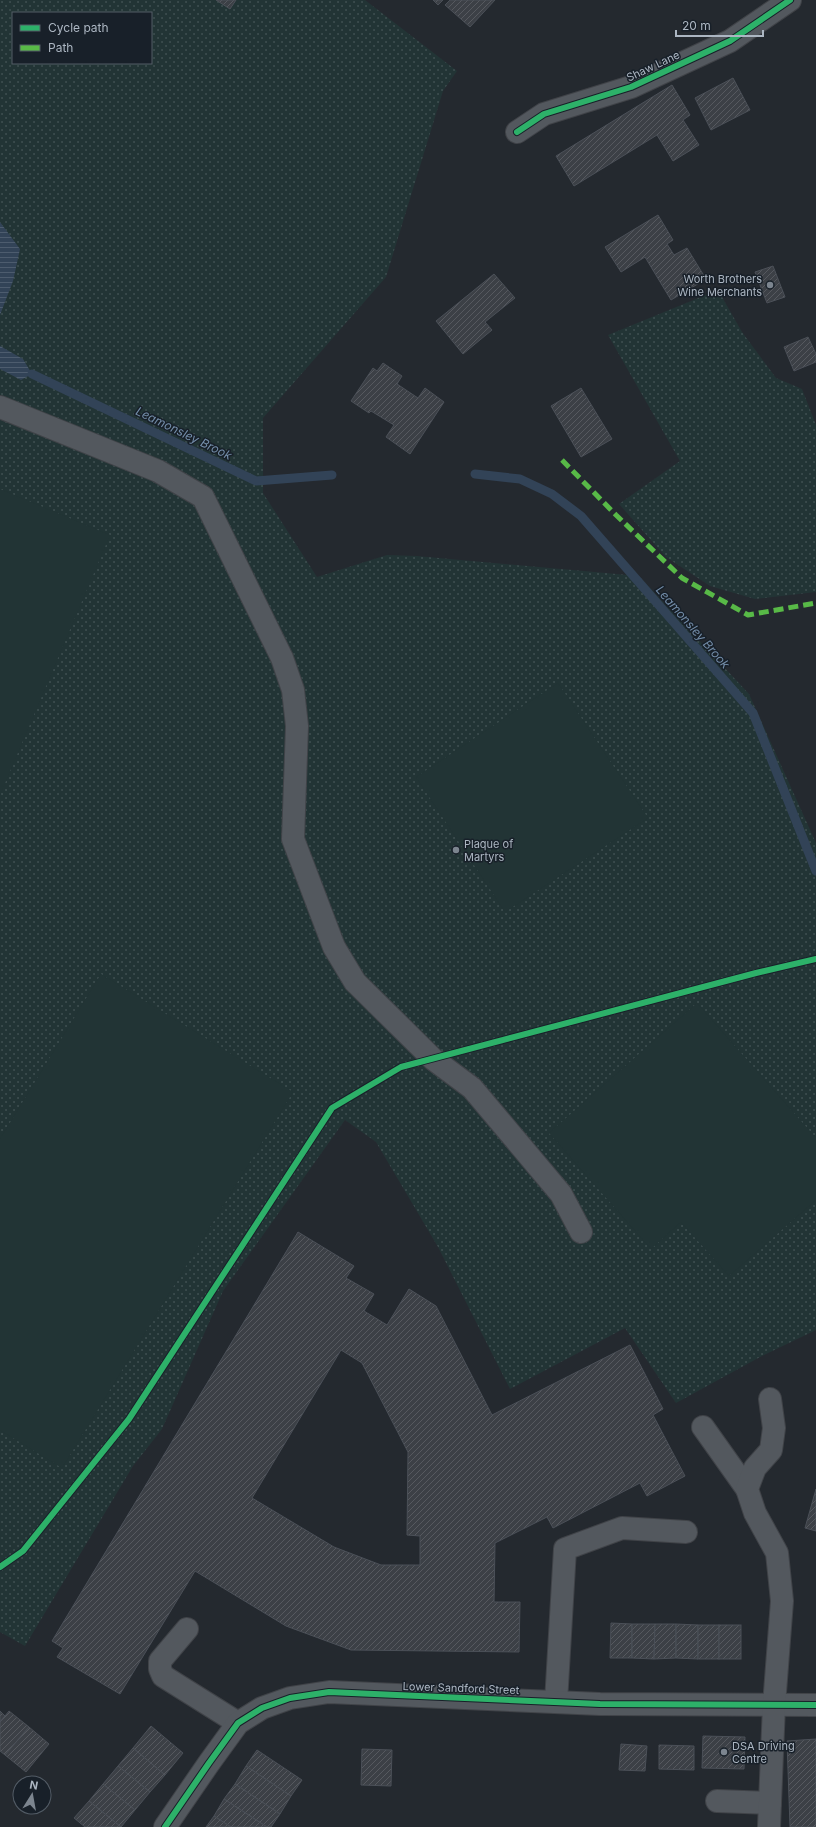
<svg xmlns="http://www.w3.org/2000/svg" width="816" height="1827" font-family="Inter,sans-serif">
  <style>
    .grass { fill: url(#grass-dots); fill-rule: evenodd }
    .pitch { fill: #223435 }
    .water { fill: url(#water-rules) }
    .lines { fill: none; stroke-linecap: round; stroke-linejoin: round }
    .stream { stroke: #324357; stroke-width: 9 }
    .building { fill: url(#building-hatch); stroke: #4b5058; fill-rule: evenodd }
    .minor-casing { stroke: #404348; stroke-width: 24 }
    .minor { stroke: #53585e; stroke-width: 22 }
    .quiet { stroke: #58b947; stroke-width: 5; stroke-dasharray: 10 5; stroke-linecap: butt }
    .cycleway-casing { stroke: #182029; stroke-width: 8 }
    .cycleway { stroke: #2db169; stroke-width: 6 }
    .poi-dot { fill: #7c858f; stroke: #182029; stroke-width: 1.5 }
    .labels { text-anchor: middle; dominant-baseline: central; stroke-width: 3; stroke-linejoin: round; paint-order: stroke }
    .street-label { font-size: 11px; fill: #acb6c2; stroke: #182029 }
    .poi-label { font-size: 11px; fill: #acb6c2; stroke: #182029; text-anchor: start }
    .water-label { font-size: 12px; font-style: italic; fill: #748eaa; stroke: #182029 }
  </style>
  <defs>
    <pattern id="grass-dots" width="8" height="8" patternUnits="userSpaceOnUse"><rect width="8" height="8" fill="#223435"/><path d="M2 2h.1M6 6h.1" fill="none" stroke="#3f4f51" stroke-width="1.8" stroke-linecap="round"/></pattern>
    <pattern id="water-rules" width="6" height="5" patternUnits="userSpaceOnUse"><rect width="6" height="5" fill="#324357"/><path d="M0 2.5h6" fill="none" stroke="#4d5c6e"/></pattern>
    <pattern id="building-hatch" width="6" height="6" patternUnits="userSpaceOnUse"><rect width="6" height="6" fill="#3c4046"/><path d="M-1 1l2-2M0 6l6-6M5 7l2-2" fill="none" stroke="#56595f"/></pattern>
  </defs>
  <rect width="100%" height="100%" fill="#24292f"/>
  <!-- grass -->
  <g class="grass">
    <path d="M0,0H365L457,71L443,91L386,277L263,418V493L317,577L387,555L417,556L639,576L749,694L816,843V1330L762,1356L676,1403L625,1328L510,1389L438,1247L376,1142L345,1120L223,1291L162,1429L133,1466L25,1646L0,1632ZM13,13H151V63H13Z"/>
    <path d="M718,290L742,332L776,378L802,389L816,425V592L755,599L710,586L666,557L619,504L680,461L608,335Z"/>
  </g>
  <!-- pitch -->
  <g class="pitch">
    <path d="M0,489L110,535L0,795Z"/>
    <path d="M558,683L648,818L505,912L416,777Z"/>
    <path d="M101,974L293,1092L62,1468L0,1430V1139Z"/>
    <path d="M697,1003L816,1138V1200L729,1276L681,1222L651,1249L549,1133Z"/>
  </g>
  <!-- water -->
  <g class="water">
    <path d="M0,222L20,249L13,281L0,315Z"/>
    <path d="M0,346L23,359L32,374L21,380L0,369Z"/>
  </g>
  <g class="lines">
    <!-- stream -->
    <g class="stream">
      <path d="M32,374L256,481L332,475"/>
      <path d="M475,474L520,479L552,494L581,516L753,713L816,871"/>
    </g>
  </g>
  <!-- building -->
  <g class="building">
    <path d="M216,0H236L230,9Z"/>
    <path d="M433,0H443L438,5Z"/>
    <path d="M450,0H495L470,27L445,5Z"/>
    <path d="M733,78L750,110L711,130L695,98Z"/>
    <path d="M672,85L690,115L683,120L699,145L673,161L657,135L574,186L556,156Z"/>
    <path d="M658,215L673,240L667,244L674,255L687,248L706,279L671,300L645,257L621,272L605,247Z"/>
    <path d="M773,266L785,297L767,303L755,272Z"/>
    <path d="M494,274L515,298L485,322L492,330L463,354L436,321Z"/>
    <path d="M808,337L816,354V362L794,371L784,347Z"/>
    <path d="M383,363L402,376L397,384L418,398L425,388L444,402L410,454L386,437L394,425L371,411L369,413L351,401L373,368L377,371Z"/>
    <path d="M581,388L612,439L581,457L551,406Z"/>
    <path d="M298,1232L354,1266L346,1278L374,1294L364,1311L387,1325L409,1289L436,1306L492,1415L630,1345L663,1409L653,1415L685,1476L647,1496L640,1483L553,1528L547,1517L495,1543L494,1602H520L519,1652L351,1650L286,1626L195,1571L120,1694L57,1657L63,1648L52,1641ZM341,1350L362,1363L408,1452L407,1535L420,1536V1565H381L334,1547L252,1498Z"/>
    <path d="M816,1489V1531L805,1528Z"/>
    <path d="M611,1623L632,1624V1658H610Z"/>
    <path d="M632,1624H655L654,1659L632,1658Z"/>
    <path d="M655,1624H676V1658L654,1659Z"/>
    <path d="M676,1624L698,1625V1659L676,1658Z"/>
    <rect x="698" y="1625" width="21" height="34"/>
    <rect x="719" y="1625" width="22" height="34"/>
    <path d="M0,1711L5,1716L0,1722Z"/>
    <path d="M9,1711L29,1727L5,1755L0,1751V1722Z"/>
    <path d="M151,1726L183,1753L165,1775L133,1748Z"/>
    <path d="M29,1727L49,1744L26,1772L5,1755Z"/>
    <path d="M703,1736L745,1737L744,1769L702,1768Z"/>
    <path d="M816,1739V1827H790L787,1741Z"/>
    <path d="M621,1744L647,1746L645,1771L619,1770Z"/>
    <path d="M659,1745L694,1746V1770L659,1769Z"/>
    <path d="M133,1748L165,1775L150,1792L118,1766Z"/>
    <path d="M362,1749L392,1750L391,1786L361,1785Z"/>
    <path d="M257,1750L302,1780L291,1796L246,1766Z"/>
    <path d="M118,1766L150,1792L135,1810L103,1784Z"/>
    <path d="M246,1766L291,1796L280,1814L235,1784Z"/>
    <path d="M103,1784L135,1810L121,1827L89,1801Z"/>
    <path d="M235,1784L280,1814L271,1827H267L224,1799Z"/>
    <path d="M224,1799L267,1827H231L214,1816Z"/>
    <path d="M89,1801L121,1827H85L74,1818Z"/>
    <path d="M214,1816L231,1827H206Z"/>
  </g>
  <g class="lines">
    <!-- minor casing -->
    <g class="minor-casing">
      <g id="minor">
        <path d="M517,132L544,114L631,87L730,41L790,0"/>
        <path d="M0,407L158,471L203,497L282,658L293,690L297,726L293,839L334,947L355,982L433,1059L472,1088L561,1194L581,1232"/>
        <path d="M703,1427L747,1489"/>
        <path d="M187,1629L160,1661V1669L163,1676L238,1723"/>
        <path d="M556,1702L565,1549L622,1528L686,1532"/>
        <path d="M717,1801L770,1803"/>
        <path d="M165,1827L209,1763L238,1723L262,1708L290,1698L329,1692L600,1704L816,1705"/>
        <path d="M769,1827L774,1705L782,1601L777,1553L755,1513L747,1489L755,1468L771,1450L774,1428L770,1399"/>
      </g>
    </g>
    <!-- minor -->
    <use href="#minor" class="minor"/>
    <!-- quiet -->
    <path class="quiet" d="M562,460L616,515L682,578L748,615L816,603"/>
    <!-- cycleway casing -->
    <g class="cycleway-casing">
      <g id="cycleway">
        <path d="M517,132L544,114L631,87L730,41L790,0"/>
        <path d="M0,1567L23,1551L129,1419L332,1108L401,1067L756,973L816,959"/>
        <path d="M165,1827L209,1763L238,1723L262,1708L290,1698L329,1692L600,1704L816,1705"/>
      </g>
    </g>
    <!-- cycleway -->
    <use href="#cycleway" class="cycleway"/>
  </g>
  <!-- markers -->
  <g class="poi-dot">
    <circle cx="770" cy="285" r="4"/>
    <circle cx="456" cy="850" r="4"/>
    <circle cx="724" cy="1752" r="4"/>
  </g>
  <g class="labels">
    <!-- street labels -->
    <g class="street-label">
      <text transform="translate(653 66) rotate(-25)">Shaw Lane</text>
      <text transform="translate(461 1688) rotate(2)">Lower Sandford Street</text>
    </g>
    <!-- poi labels -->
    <g class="poi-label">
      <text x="762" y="279" text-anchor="end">Worth Brothers<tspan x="762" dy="13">Wine Merchants</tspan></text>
      <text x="464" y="844">Plaque of<tspan x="464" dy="13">Martyrs</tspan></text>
      <text x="732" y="1746">DSA Driving<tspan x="732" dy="13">Centre</tspan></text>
    </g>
    <!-- water labels -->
    <g class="water-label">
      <text transform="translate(184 433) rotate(26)">Leamonsley Brook</text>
      <text transform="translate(693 627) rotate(49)">Leamonsley Brook</text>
    </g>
  </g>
  <!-- legend -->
  <rect x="12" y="12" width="140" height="52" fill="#182029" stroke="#535c66"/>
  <rect x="20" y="25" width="20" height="6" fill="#2db169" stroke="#535c66"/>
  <text x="48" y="32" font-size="12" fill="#acb6c2">Cycle path</text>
  <rect x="20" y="45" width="20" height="6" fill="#58b947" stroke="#535c66"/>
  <text x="48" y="52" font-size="12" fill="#acb6c2">Path</text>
  <!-- north arrow -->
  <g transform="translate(32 1795) rotate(11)"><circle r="19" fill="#182029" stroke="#535c66"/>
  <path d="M0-3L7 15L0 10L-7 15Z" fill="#7c858f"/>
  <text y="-6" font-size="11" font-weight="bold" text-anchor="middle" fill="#acb6c2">N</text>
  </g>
  <!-- scale -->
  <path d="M676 30v6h87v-6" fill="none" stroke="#acb6c2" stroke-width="2"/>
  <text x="682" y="30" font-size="12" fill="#acb6c2" stroke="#182029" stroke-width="3" paint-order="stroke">20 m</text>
</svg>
